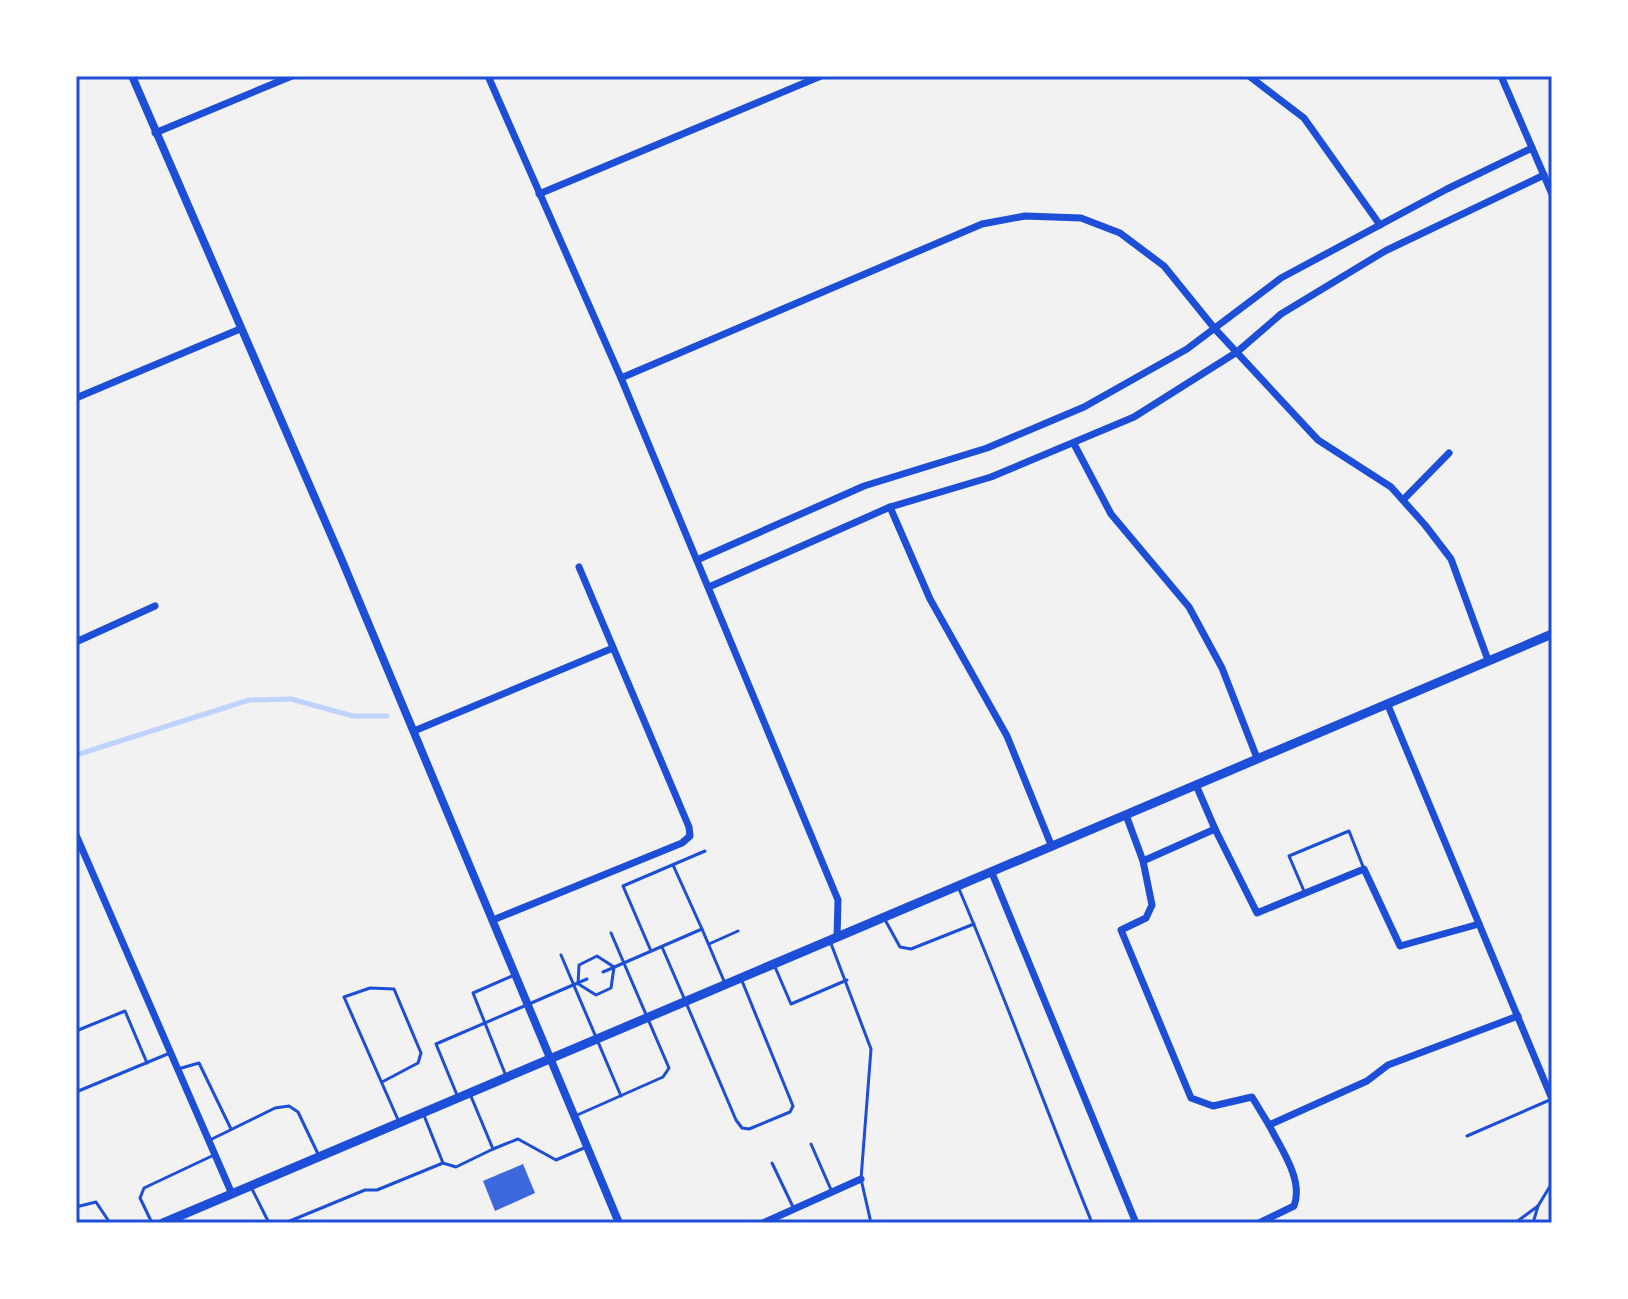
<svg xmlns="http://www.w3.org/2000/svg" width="1628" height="1299" font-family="Overpass,sans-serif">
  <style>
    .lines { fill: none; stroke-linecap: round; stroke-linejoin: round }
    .stream { stroke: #bfd3fe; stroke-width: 5 }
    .building { fill: #3d67dc }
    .path { stroke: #1d4ed8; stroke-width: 3 }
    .service { stroke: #1d4ed8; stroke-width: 3 }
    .minor { stroke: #1d4ed8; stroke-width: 7 }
    .tertiary { stroke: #1d4ed8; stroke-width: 8 }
    .secondary { stroke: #1d4ed8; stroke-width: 9 }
    .neatline { fill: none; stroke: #1d4ed8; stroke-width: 3 }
  </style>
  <rect width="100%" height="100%" fill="#f2f2f2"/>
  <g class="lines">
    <!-- stream -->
    <path class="stream" d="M76,755L249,700L291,699L353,716H387"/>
  </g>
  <!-- building -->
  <path class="building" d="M523,1164L535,1193L495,1211L483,1181Z"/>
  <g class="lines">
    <!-- path -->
    <g class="path">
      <path d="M1515,1223L1538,1206L1552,1183"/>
      <path d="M1533,1223L1538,1206"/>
    </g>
    <!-- service -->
    <g class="service">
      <path d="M673,865L702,929"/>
      <path d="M959,889C1006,999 1047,1112 1092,1223"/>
      <path d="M1304,891L1289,856L1349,831L1364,869"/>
      <path d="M884,918L900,947L911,949L974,924"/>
      <path d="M830,941L871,1049L861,1179L871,1223"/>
      <path d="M709,944L738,931"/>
      <path d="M662,947L684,998"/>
      <path d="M651,951L623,886L705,851"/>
      <path d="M561,955L621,1096"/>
      <path d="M775,967L791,1004L847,980"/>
      <path d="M603,972L702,929L724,981"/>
      <path d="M578,984L579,965L597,956L614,967"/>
      <path d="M580,985L596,995L611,988L614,967"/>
      <path d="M687,1005L736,1120L742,1128L749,1129L790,1112L793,1106L742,981"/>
      <path d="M76,1031L125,1011L147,1063"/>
      <path d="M178,1069L199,1063L231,1129"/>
      <path d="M506,1076L473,993L512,976"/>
      <path d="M382,1082L418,1063L421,1053L394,989L370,988L344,997L399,1122"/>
      <path d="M76,1092L170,1053"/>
      <path d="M470,1094L493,1149L518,1139L556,1160L584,1148"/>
      <path d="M457,1095L436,1044L587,979"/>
      <path d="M423,1113L443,1163L456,1167L493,1149"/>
      <path d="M575,1116L663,1077L669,1068L611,933"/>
      <path d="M1467,1136L1552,1099"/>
      <path d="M212,1139L275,1108L289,1106L298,1112L319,1156"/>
      <path d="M811,1144L832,1192"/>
      <path d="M772,1163L794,1209"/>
      <path d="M251,1187L269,1223"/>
      <path d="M76,1207L96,1202L110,1223"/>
      <path d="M152,1223L140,1198L144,1188L214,1155"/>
      <path d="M285,1223L365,1190H377L443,1163"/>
    </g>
    <!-- minor -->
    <g class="minor">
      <path d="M488,76L621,378L838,900L837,938"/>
      <path d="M1249,76L1304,118L1380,225"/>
      <path d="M1501,76L1552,194"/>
      <path d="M155,133L292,76"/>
      <path d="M539,194L821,76"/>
      <path d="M621,378L982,224L1025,216L1081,218L1120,233L1164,266L1215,329L1318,440L1391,487L1425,525L1451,559L1488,660"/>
      <path d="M76,398L240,329"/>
      <path d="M1074,444L1111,514L1189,607L1222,668L1257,758"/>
      <path d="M1403,500L1449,453"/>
      <path d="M890,507L930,599L1007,736L1052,847"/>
      <path d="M697,560L864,486L987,448L1084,407L1187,349L1281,278L1447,189L1532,148"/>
      <path d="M709,587L890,507L991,477L1134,417L1237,352L1281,314L1385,251L1544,175"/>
      <path d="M76,642L155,606"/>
      <path d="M1387,703L1552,1099"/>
      <path d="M414,731L613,648"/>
      <path d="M1126,815L1143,861L1152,905L1146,918L1121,930L1191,1098L1213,1106L1252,1097L1269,1125"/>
      <path d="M1215,829L1257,913L1364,869L1400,946L1479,924"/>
      <path d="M76,835L232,1194"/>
      <path d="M1143,861L1215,829L1196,785"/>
      <path d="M992,873L1136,1223"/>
      <path d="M493,920L682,843L690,836L689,827L579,567"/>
      <path d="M763,1223L861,1179"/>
      <path d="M1259,1223L1294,1206C1304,1180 1281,1149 1269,1125L1367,1081L1388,1065L1518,1016"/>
    </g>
    <!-- tertiary -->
    <path class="tertiary" d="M132,76L341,558L619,1223"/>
    <!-- secondary -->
    <path class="secondary" d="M163,1223L1552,634"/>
  </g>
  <!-- border -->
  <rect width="1628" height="1299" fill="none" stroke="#ffffff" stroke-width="156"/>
  <rect x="78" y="78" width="1472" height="1143" class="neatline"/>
</svg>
